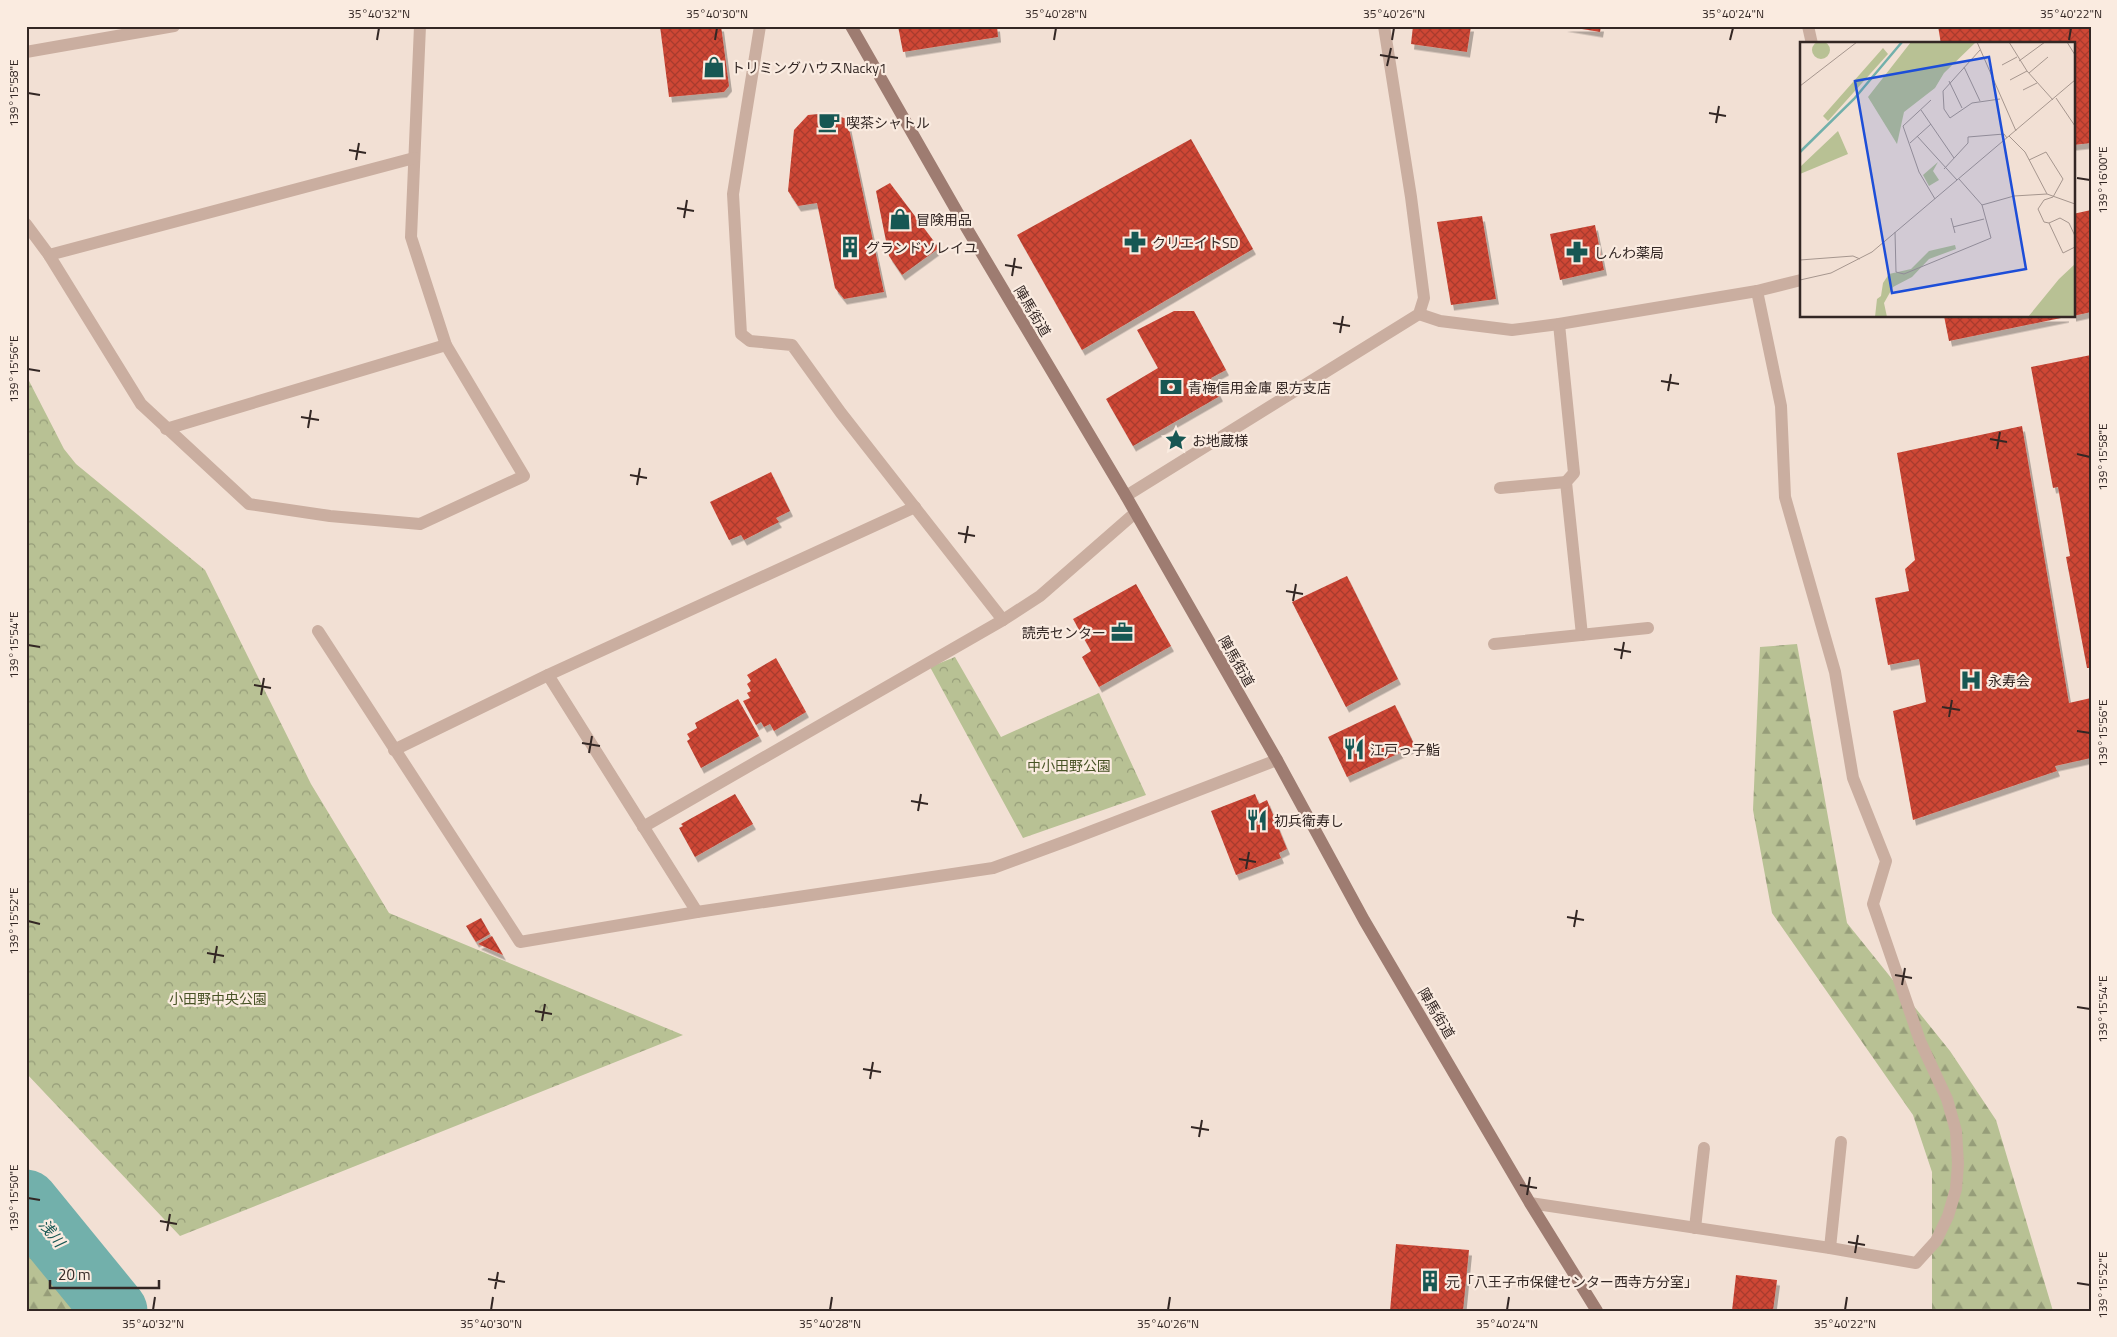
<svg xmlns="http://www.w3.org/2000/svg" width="2117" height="1337" font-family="'Titillium Web','Noto Sans JP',sans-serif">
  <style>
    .forest { fill: url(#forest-firs) }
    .park { fill: url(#park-crowns) }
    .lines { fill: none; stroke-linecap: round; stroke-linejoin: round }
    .river { stroke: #72b0ab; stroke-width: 65 }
    .building { fill: url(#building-cross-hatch); filter: url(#shadow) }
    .lane { stroke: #caaea0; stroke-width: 12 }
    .street { stroke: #caaea0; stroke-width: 12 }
    .secondary { stroke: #9e7c71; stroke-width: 12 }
    .ticks { fill: none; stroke: #332724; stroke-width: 2 }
    .labels { text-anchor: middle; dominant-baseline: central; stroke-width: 4.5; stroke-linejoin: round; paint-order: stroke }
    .poi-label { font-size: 14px; fill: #332724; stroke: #faebe0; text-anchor: start }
    .street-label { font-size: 14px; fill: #332724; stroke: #faebe0 }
    .park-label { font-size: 14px; fill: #485326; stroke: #faebe0 }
    .water-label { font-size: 15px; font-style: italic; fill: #175753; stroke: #faebe0 }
    .inset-river { fill: none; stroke: #72b0ab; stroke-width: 2.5 }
    .inset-road { fill: none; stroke: #a6968e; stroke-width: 1 }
    .view { fill: #1d4ed8; fill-opacity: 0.15; stroke: #1d4ed8; stroke-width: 2.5 }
    .inset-edge { fill: none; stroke: #332724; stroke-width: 2.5 }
    .neatline { fill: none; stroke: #332724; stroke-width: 2 }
    .ticks-label { font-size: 12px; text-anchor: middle; fill: #332724 }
  </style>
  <defs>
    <pattern id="forest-firs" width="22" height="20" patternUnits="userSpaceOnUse" patternTransform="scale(1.25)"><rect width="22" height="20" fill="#b8c194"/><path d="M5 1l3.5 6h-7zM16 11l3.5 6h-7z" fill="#969d79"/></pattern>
    <pattern id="park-crowns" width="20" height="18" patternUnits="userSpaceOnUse" patternTransform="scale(1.25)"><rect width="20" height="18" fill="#b8c194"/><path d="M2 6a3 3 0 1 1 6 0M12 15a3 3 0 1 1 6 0" fill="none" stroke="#969d79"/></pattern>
    <pattern id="building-cross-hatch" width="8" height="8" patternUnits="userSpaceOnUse" patternTransform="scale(1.25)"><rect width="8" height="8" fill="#ce4736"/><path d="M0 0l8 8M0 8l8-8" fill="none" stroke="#a83b2d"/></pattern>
    <filter id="shadow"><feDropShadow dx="3" dy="5.5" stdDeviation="0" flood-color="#0004"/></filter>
  </defs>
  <rect width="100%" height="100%" fill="#f2e0d4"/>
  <!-- forest -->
  <g class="forest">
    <path d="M1797,644L1847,923L1950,1051L1996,1120L2053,1311H1932V1172L1913,1115L1772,913L1753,810L1760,647Z"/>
    <path d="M26,1247L78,1311H26Z"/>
  </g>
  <!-- park -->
  <g class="park">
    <path d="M26,375L64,449L76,464L205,570L311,784L389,913L683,1035L180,1236L26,1073Z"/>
    <path d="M955,657L1001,737L1099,693L1146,795L1023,838L930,667Z"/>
  </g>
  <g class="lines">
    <!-- river -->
    <path class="river" d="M26,1202L115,1311"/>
  </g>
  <!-- building -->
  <g class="building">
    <path d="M660,26H721L729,86L724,92L669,97Z"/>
    <path d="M898,26H997L998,37L903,52Z"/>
    <path d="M1413,26H1471L1467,52L1411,44Z"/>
    <path d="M1564,26H1601L1600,32Z"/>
    <path d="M1938,26H2091V143L2073,145V44H1941Z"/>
    <path d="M829,113L847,119L884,292L844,299L835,288L817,203L798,206L788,191L794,130L808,115Z"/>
    <path d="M1191,139L1253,249L1082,350L1017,235Z"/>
    <path d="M890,183L939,248L902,275L889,256L876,191Z"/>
    <path d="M2091,210V312L2073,316V214Z"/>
    <path d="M1482,216L1496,299L1451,305L1437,222Z"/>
    <path d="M1595,225L1604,270L1560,280L1550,234Z"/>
    <path d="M1174,311H1194L1226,370L1211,378L1220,396L1133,446L1106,399L1158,368L1137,330Z"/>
    <path d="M1944,316H2066V317L1949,341Z"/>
    <path d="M2091,355V668H2087L2066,557L2070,556L2058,487L2053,488L2031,367Z"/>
    <path d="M2022,426L2069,703L2091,698V758L2055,766L2057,771L1913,820L1893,711L1926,702L1919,659L1888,665L1875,598L1909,591L1905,569L1915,560L1897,453Z"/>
    <path d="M771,472L790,511L776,518L779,522L744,540L741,535L729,540L710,502Z"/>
    <path d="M1347,576L1398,679L1346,707L1292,602Z"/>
    <path d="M1136,584L1171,646L1099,687L1082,657L1091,651L1073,619Z"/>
    <path d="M776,658L806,712L774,731L770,724L764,727L761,722L756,725L743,701L750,698L747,693L751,691L747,684L751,681L747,675Z"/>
    <path d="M738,699L759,736L701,768L687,741L690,739L687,734L697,728L695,723Z"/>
    <path d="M1395,705L1415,746L1347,777L1328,737Z"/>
    <path d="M735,794L753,824L695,857L679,828L683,826L681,824Z"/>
    <path d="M1255,794L1259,804L1267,800L1287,849L1279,853L1281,858L1236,875L1211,811Z"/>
    <path d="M481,918L490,934L476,942L466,926Z"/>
    <path d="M492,936L503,955L478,944Z"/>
    <path d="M1396,1244L1469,1250L1463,1311H1390Z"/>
    <path d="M1736,1275L1777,1280L1773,1311H1732Z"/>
  </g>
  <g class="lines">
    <!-- lane -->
    <g class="lane">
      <path d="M1808,26L1812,44"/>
      <path d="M1757,291L1801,280"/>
      <path d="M1695,1228L1704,1148"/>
      <path d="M1830,1248L1841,1142"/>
    </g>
    <!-- street -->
    <g class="street">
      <path d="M760,26L733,194L741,334L750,341L792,345L841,413L1003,620"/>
      <path d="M26,52L174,26"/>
      <path d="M26,224L49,255L141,404L249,504L330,516L420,524L524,476L446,345L411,237L420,26"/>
      <path d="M49,255L414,158"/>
      <path d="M1419,314L1440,321L1512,330L1559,324L1757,291L1781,406L1785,497L1835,672L1853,778L1886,861L1873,904L1920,1041L1947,1099L1956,1131L1958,1164L1956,1189L1948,1216L1936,1241L1916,1263L1830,1248L1530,1203"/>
      <path d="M1559,324L1574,473L1566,482L1582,635"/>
      <path d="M166,429L446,345"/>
      <path d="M1500,488L1566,482"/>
      <path d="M1126,496L1419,314L1424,298L1411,197L1384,26"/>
      <path d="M318,631L520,942L697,912L993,868L1069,840L1277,760"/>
      <path d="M1494,644L1648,628"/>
      <path d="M548,675L697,912"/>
      <path d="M394,750L548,675L915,507"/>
      <path d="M643,827L1003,620L1040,596L1135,513"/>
    </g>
    <!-- secondary -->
    <path class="secondary" d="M851,26L963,222L1126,496L1277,760L1364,920L1530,1203L1597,1311"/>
  </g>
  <!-- ticks -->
  <path class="ticks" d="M377,40L379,28M715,40L717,28M1054,40L1056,28M1392,40L1394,28M1730,40L1733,28M2069,40L2071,28M1380,55L1398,58M1387,66L1391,48M28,93L40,95M1709,113L1726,116M1716,123L1719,106M349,150L366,153M356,160L359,143M2077,178L2090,180M677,208L694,211M684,218L687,200M1005,265L1022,268M1012,276L1015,258M1333,323L1350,326M1340,333L1343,316M28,369L40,371M1661,381L1679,384M1668,391L1671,374M301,417L319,420M308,428L311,410M1990,439L2007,442M1997,449L2000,432M2077,454L2090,457M630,475L647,478M637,485L640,468M958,533L975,536M965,543L968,526M1286,591L1303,594M1293,601L1296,584M28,645L40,647M1614,649L1631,652M1621,659L1624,642M254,685L271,688M261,695L264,678M1942,707L1960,710M1949,717L1952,700M2077,731L2090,733M582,743L600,746M589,753L592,736M911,801L928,804M918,811L921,794M1239,859L1256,862M1246,869L1249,852M1567,917L1584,920M28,921L40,924M1574,927L1577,910M207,953L224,956M214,963L217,946M1895,975L1912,978M1902,985L1905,968M2077,1007L2090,1009M535,1011L552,1014M542,1021L545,1004M863,1069L881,1072M870,1079L873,1062M1191,1127L1209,1130M1199,1137L1202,1120M1520,1185L1537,1188M1527,1195L1530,1177M28,1198L40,1200M160,1221L177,1224M167,1231L170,1214M1848,1242L1865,1245M1855,1253L1858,1235M488,1279L505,1282M2077,1283L2090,1285M495,1289L498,1272M153,1310L155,1297M491,1310L493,1297M830,1310L832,1297M1168,1310L1170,1297M1507,1310L1509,1297M1845,1310L1847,1297"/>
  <!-- icons -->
  <defs>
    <g id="shop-bare" transform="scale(1.725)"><path d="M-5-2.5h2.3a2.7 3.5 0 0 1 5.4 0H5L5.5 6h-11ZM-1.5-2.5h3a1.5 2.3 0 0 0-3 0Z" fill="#175753" stroke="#faebe0" stroke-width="2.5" paint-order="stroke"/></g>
    <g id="cafe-bare" transform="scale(1.725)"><path d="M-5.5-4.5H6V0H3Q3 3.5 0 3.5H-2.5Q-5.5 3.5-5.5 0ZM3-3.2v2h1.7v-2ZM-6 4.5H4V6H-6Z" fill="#175753" stroke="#faebe0" stroke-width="2.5" paint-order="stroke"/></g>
    <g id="pharmacy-bare" transform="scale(1.725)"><path d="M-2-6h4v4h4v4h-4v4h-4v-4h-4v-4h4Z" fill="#175753" stroke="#faebe0" stroke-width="2.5" paint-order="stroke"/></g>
    <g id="building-bare" transform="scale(1.725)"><path d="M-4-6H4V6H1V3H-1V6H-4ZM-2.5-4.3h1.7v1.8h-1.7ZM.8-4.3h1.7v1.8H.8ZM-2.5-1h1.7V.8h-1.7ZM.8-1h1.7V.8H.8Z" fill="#175753" stroke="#faebe0" stroke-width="2.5" paint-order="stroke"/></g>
    <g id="bank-bare" transform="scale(1.725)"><path d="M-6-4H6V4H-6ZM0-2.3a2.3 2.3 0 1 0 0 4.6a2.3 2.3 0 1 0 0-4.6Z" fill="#175753" stroke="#faebe0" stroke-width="2.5" paint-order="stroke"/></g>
    <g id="sight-bare" transform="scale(1.725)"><path d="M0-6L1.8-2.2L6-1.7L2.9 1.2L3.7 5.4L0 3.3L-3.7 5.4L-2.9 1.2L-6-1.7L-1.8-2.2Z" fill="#175753" stroke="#faebe0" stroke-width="2.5" paint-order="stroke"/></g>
    <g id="office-bare" transform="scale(1.725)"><path d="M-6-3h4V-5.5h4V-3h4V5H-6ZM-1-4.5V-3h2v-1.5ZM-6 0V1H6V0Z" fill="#175753" stroke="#faebe0" stroke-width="2.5" paint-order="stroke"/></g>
    <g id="hospital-bare" transform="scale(1.725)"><path d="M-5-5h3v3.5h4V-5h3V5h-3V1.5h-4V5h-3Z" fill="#175753" stroke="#faebe0" stroke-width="2.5" paint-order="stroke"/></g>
    <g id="restaurant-bare" transform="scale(1.725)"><path d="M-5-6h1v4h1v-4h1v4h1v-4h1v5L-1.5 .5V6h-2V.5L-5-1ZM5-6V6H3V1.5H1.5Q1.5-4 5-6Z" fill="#175753" stroke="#faebe0" stroke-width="2.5" paint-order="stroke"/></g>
  </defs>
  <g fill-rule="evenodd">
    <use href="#shop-bare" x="714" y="67"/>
    <use href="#cafe-bare" x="829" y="122"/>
    <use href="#shop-bare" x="900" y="219"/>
    <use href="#pharmacy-bare" x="1135" y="242"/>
    <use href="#building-bare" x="850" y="247"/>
    <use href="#pharmacy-bare" x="1577" y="252"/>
    <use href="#bank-bare" x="1171" y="387"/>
    <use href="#sight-bare" x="1176" y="440"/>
    <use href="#office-bare" x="1122" y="632"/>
    <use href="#hospital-bare" x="1971" y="680"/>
    <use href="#restaurant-bare" x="1354" y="749"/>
    <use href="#restaurant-bare" x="1257" y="820"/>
    <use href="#building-bare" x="1430" y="1281"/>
  </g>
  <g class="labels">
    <!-- poi labels -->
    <g class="poi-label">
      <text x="731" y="67">トリミングハウスNacky1</text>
      <text x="846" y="122">喫茶シャトル</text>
      <text x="916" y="219">冒険用品</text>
      <text x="1152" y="242">クリエイトSD</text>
      <text x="866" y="247">グランドソレイユ</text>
      <text x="1594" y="252">しんわ薬局</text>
      <text x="1188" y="387">青梅信用金庫 恩方支店</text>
      <text x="1192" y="440">お地蔵様</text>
      <text x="1106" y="632" text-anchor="end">読売センター</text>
      <text x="1988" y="680">永寿会</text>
      <text x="1370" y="749">江戸っ子鮨</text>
      <text x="1274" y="820">初兵衛寿し</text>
      <text x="1446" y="1281">元「八王子市保健センター西寺方分室」</text>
    </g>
    <!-- street labels -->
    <g class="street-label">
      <text transform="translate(1033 311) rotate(59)">陣馬街道</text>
      <text transform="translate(1237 661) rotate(60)">陣馬街道</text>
      <text transform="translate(1437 1013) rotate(59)">陣馬街道</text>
    </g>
    <!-- park labels -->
    <g class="park-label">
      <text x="1069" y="765">中小田野公園</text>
      <text x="218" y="998">小田野中央公園</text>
    </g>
    <!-- water labels -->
    <g class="water-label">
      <text transform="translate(52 1233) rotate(51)">浅川</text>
    </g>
  </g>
  <!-- overview -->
  <g transform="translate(1800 42)">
    <rect width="275" height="275" fill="#f2e0d4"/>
    <path d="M12 8a9 9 0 1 1 18 0a9 9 0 1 1-18 0ZM83,6L88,12L28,79L23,74ZM155,203L156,207L129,217L112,235L93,245L84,261L87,275H75L77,257L81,254L83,241L89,232L111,227L129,209ZM275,222V275H228L259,237Z" fill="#b8c194"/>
    <path d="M111,0H176L144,31L135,46L104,70L97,102L68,55ZM38,89L48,112L0,132V125ZM138,120L133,129L139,138L129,144L123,133Z" fill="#b8c194"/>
    <path class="inset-river" d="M0,110L54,57L102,0"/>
    <path class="inset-road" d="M177,0L216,89M209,0L227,29L253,58M267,0L275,13M180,8L143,49L144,67L150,76L172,61L200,57M219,19L245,0M202,23L217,15M164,25L180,59M229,31L248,15M210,38L227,29M149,39L162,66M0,44L57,0M223,48L237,41M256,56L275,84M131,58L103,84L119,130L135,157M121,68L154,116M117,94L157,138M209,94L225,110L247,152M110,101L131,82M229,118L246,110L263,137L253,155L244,158L238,167L244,180L249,181L263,211L275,205M144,127L168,101V95L204,92L207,96M182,163L214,154L247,152L275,162M151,176L155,191M249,181L260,176L269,181L275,194M153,185L184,177M95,190L96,230L104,232L191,196L182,163L159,137M0,218L53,214L60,217M0,238L31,231L72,210L275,38"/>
    <path class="view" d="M189,15L226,227L92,251L55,39Z"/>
    <rect width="275" height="275" class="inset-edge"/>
  </g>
  <!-- border -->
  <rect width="2117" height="1337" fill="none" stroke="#faebe0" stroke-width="55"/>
  <!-- scale -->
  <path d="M50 1280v8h109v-8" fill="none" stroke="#332724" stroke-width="2.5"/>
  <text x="58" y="1280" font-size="15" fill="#332724" stroke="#faebe0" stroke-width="4" paint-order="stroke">20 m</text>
  <rect x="28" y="28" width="2062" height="1282" class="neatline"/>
  <g class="ticks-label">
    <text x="379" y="18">35°40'32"N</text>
    <text x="717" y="18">35°40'30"N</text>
    <text x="1056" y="18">35°40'28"N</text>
    <text x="1394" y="18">35°40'26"N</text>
    <text x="1733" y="18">35°40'24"N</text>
    <text x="2071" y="18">35°40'22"N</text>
    <text transform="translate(14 93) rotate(-90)" y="4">139°15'58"E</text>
    <text transform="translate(2103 180) rotate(-90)" y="4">139°16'00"E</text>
    <text transform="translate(14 369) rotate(-90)" y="4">139°15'56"E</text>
    <text transform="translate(2103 457) rotate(-90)" y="4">139°15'58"E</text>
    <text transform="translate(14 645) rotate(-90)" y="4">139°15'54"E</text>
    <text transform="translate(2103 733) rotate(-90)" y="4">139°15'56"E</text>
    <text transform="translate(14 921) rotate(-90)" y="4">139°15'52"E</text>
    <text transform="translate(2103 1009) rotate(-90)" y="4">139°15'54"E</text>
    <text transform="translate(14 1198) rotate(-90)" y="4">139°15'50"E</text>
    <text transform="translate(2103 1285) rotate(-90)" y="4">139°15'52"E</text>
    <text x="153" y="1328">35°40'32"N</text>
    <text x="491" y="1328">35°40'30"N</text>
    <text x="830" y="1328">35°40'28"N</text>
    <text x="1168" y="1328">35°40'26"N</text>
    <text x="1507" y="1328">35°40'24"N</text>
    <text x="1845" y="1328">35°40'22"N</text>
  </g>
</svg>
